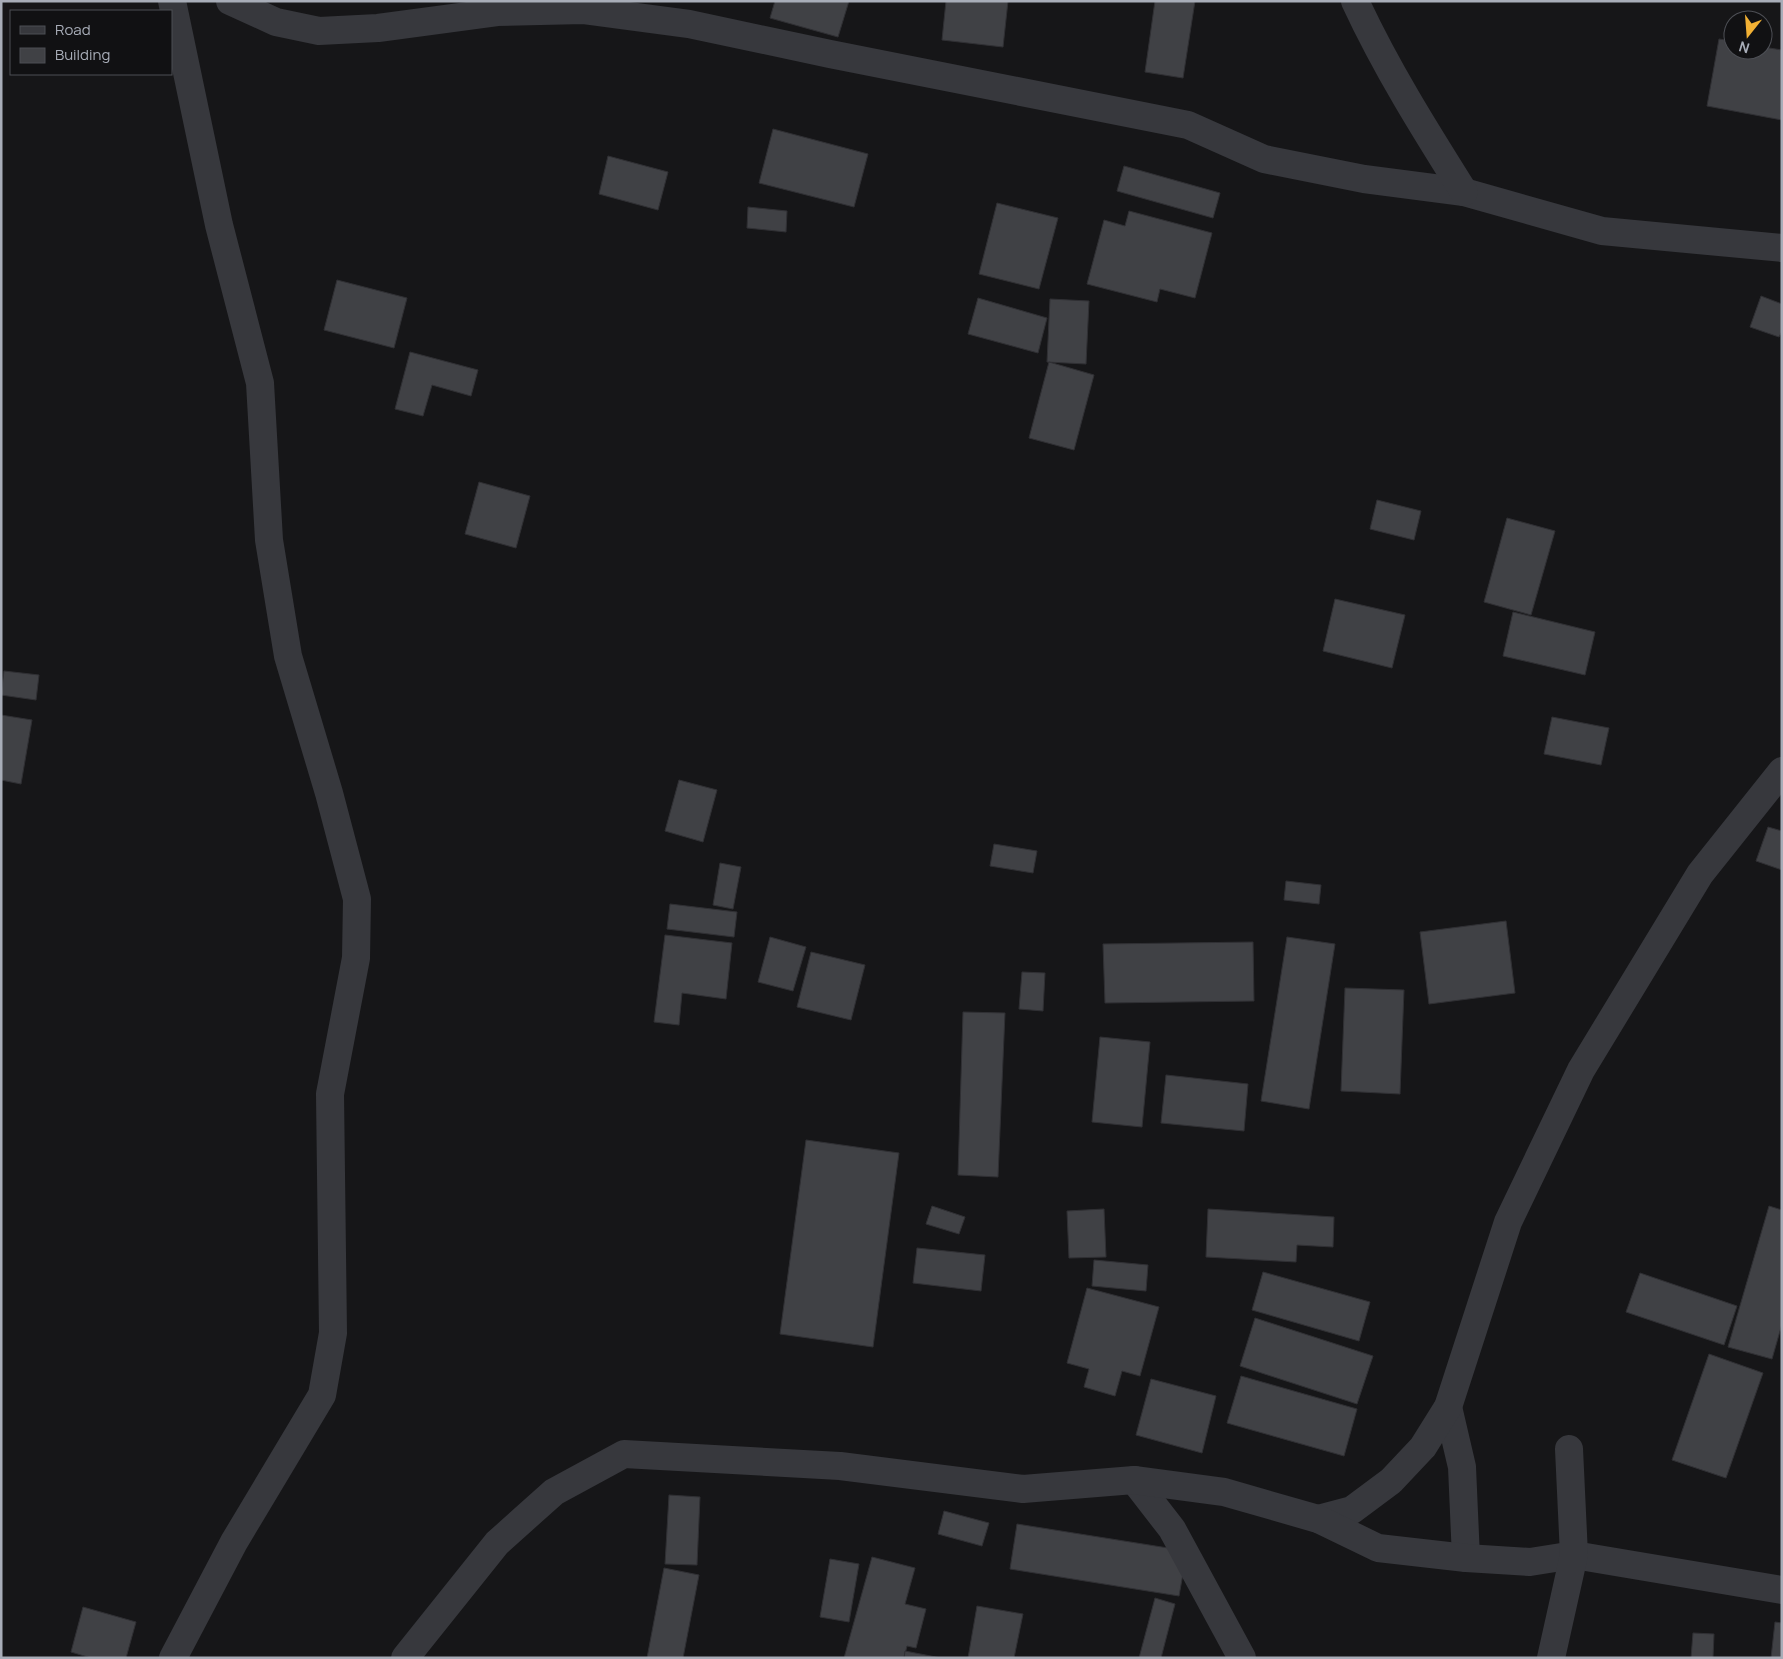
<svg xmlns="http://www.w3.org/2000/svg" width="1783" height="1659" font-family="Manrope,sans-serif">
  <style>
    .building { fill: #404145; stroke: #303034 }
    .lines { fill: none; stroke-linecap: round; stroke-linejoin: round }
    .street { stroke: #37383d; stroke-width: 28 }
  </style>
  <rect width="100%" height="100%" fill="#161618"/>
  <!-- building -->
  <g class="building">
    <path d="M775,1H849L838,37L770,18Z"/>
    <path d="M946,1H1008L1003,47L942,40Z"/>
    <path d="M1155,1H1195L1183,78L1145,72Z"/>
    <path d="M1719,39L1733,41V50H1763V47L1782,50V120L1707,106Z"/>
    <path d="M773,129L868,154L854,207L759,183Z"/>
    <path d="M608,156L668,172L658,210L599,194Z"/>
    <path d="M1124,166L1220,193L1213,218L1117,191Z"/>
    <path d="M997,203L1058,218L1039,289L979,274Z"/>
    <path d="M748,207L787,211L786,232L747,228Z"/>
    <path d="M1129,211L1212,233L1195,298L1160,289L1157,302L1087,284L1104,220L1125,226Z"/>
    <path d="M337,280L407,298L394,348L324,330Z"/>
    <path d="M1761,296L1782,304V331L1779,337L1750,327Z"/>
    <path d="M978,298L1047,318L1038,353L968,334Z"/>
    <path d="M1050,299L1089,301L1086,364L1047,362Z"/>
    <path d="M410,352L478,370L471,396L432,385L423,416L395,409Z"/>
    <path d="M1049,362L1094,375L1074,450L1029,438Z"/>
    <path d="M479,482L530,496L516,548L465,534Z"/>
    <path d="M1377,500L1421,511L1414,540L1370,529Z"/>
    <path d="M1507,518L1555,531L1531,615L1484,602Z"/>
    <path d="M1335,599L1405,615L1392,668L1323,651Z"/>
    <path d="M1513,612L1595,632L1585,675L1503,656Z"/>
    <path d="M4,671L39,675L36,700L1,695Z"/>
    <path d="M1,715L32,720L21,784L1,780Z"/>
    <path d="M1552,717L1609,728L1601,765L1544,754Z"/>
    <path d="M679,780L717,790L703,842L665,831Z"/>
    <path d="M1768,827L1782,831V870L1756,861Z"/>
    <path d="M994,844L1037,851L1033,873L990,866Z"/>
    <path d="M720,863L741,867L733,909L713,905Z"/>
    <path d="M1286,881L1321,885L1319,904L1284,900Z"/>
    <path d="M670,904L737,912L734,937L667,929Z"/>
    <path d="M1506,921L1515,993L1429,1004L1420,932Z"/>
    <path d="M665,935L732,943L726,999L682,993L679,1025L654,1022Z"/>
    <path d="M770,937L806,947L793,991L758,982Z"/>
    <path d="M1287,937L1335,944L1309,1109L1261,1101Z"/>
    <path d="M1253,942L1254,1001L1105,1003L1103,944Z"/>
    <path d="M811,952L865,965L851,1020L797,1007Z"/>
    <path d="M1022,972L1045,973L1043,1011L1019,1009Z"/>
    <path d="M1345,988L1404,990L1400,1094L1341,1091Z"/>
    <path d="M963,1012L1005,1013L998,1177L958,1175Z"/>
    <path d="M1100,1037L1150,1042L1142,1127L1092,1122Z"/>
    <path d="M1166,1075L1248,1084L1244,1131L1161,1123Z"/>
    <path d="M806,1140L899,1153L873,1347L780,1334Z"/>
    <path d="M932,1206L965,1217L959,1234L926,1224Z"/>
    <path d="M1769,1206L1782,1210V1324L1772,1359L1728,1347Z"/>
    <path d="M1104,1209L1106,1257L1069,1258L1067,1211Z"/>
    <path d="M1208,1209L1334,1217L1333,1247L1297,1245L1296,1262L1206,1257Z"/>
    <path d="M917,1248L985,1255L981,1291L913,1283Z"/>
    <path d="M1094,1260L1148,1265L1146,1291L1092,1286Z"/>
    <path d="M1263,1272L1370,1302L1359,1341L1252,1310Z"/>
    <path d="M1640,1273L1737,1306L1724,1345L1626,1312Z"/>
    <path d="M1087,1288L1159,1307L1140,1376L1122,1371L1115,1396L1084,1387L1089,1369L1067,1363Z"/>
    <path d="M1255,1318L1373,1356L1357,1404L1240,1366Z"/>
    <path d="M1709,1354L1763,1373L1726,1478L1672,1460Z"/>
    <path d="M1241,1376L1357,1409L1344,1456L1227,1423Z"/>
    <path d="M1151,1379L1216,1396L1202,1453L1136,1435Z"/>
    <path d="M669,1495L700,1497L697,1565L665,1564Z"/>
    <path d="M944,1511L989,1523L982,1546L938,1534Z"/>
    <path d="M1017,1524L1187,1551L1179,1596L1010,1569Z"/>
    <path d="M872,1557L915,1568L905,1604L926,1609L916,1648L907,1646L904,1658H844Z"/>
    <path d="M830,1559L859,1564L849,1622L820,1617Z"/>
    <path d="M664,1568L699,1575L683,1658H647Z"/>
    <path d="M1155,1598L1175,1604L1161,1658H1139Z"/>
    <path d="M977,1606L1023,1614L1014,1658H968Z"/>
    <path d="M83,1607L136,1622L126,1658H91L71,1652Z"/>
    <path d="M1775,1622L1782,1623V1658H1771Z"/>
    <path d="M1693,1633L1714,1634L1713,1658H1691Z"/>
    <path d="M905,1651L941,1658H904Z"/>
  </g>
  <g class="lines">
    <!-- street -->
    <g class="street">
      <path d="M172,1L219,225L260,383L269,540L288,656L329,793L357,899L356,958L330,1094L333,1333L322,1395L234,1542L173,1658"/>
      <path d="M230,1L276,22L319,31L378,28L497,12L584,10L689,24L830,54L1188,125L1264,159L1364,179L1464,192L1602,231L1782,248"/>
      <path d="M1355,1C1386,68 1425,130 1464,192"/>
      <path d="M1448,1407L1462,1467L1466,1558"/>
      <path d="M1134,1480L1172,1529L1242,1658"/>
      <path d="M1318,1519L1352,1510L1391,1481L1423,1447L1448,1407L1508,1222L1581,1070L1700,874L1782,771"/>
      <path d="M405,1658L497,1543L554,1492L624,1454L840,1466L1023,1489L1134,1480L1224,1492L1318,1519L1378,1548L1466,1558L1530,1562L1574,1555L1782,1590"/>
      <path d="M1551,1658L1574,1555L1569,1449"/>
    </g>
  </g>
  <!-- border -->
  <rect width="1783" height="1659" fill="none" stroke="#a8adb8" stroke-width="5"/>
  <!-- legend -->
  <rect x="10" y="10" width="162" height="65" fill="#111113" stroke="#4d4f55"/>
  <rect x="20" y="26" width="25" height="8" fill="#37383d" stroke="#4d4f55"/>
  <text x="55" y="35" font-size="15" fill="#a8adb8">Road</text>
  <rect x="20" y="48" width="25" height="15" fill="#404145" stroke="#4d4f55"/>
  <text x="55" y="60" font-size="15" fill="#a8adb8">Building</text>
  <!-- north arrow -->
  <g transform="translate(1748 35) rotate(197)"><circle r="24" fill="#111113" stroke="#4d4f55"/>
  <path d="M0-4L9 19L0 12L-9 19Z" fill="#f2b134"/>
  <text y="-8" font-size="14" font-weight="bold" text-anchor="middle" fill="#a8adb8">N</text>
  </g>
</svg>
